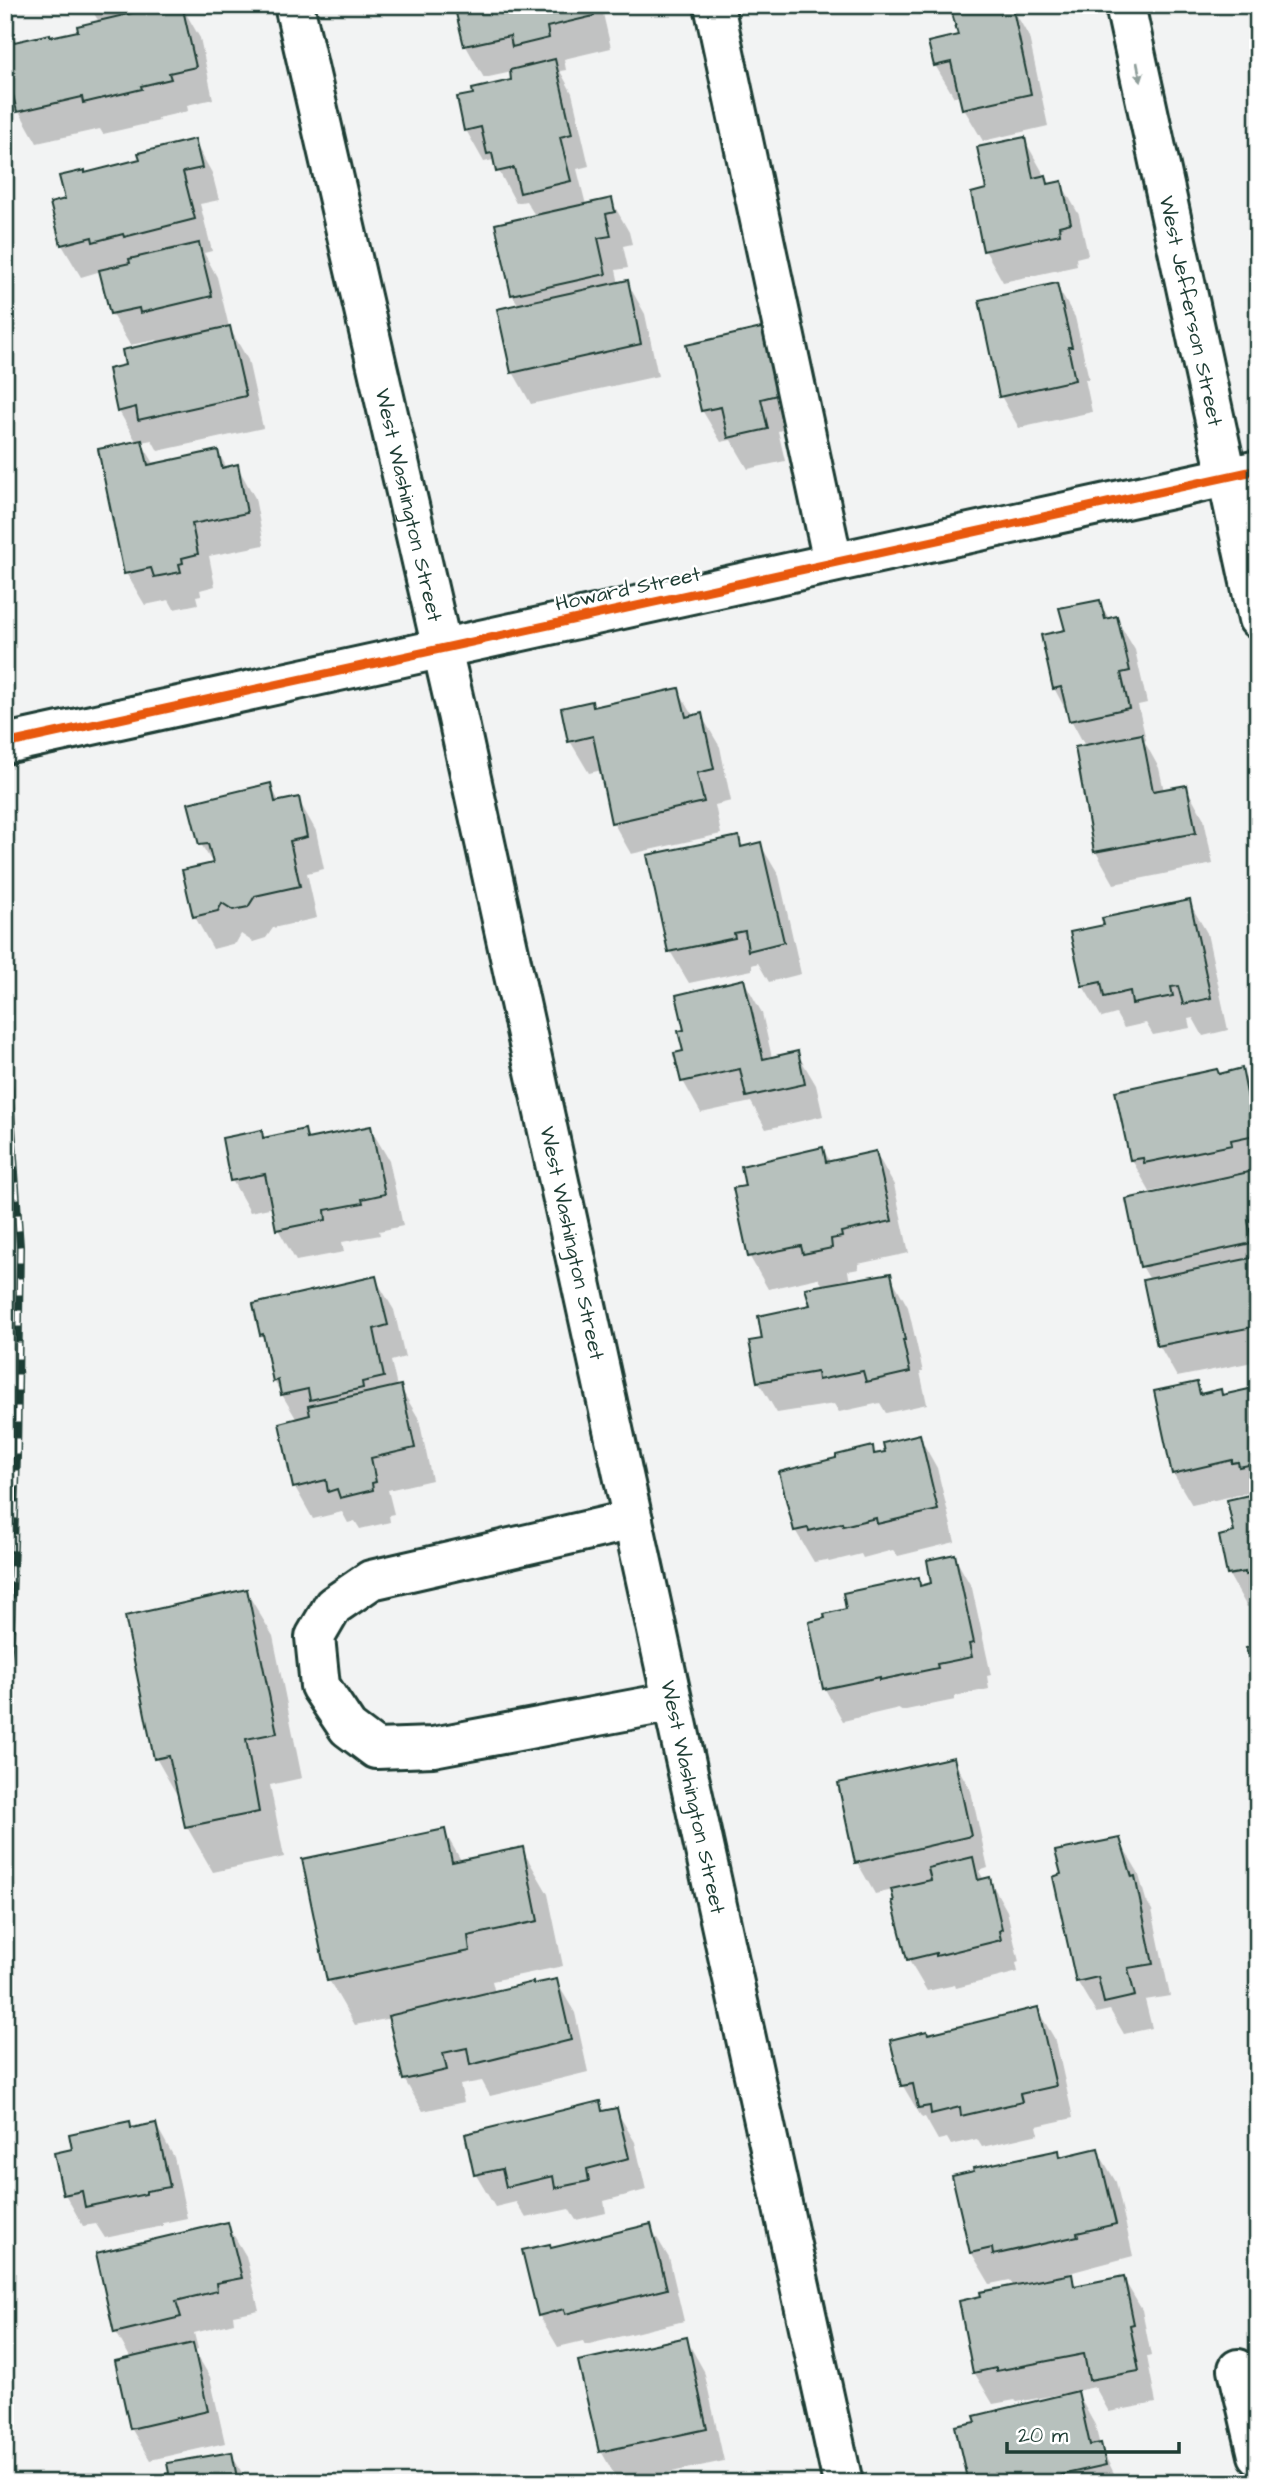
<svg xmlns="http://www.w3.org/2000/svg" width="1263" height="2488" font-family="'Architects Daughter',sans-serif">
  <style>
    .shadow { fill: #0003 }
    .building { fill: #b7c1bd; stroke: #1f3d34; stroke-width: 2 }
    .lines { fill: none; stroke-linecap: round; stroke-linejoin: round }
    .minor-casing { stroke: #1f3d34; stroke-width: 44 }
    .major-casing { stroke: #1f3d34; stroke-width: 44 }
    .minor { stroke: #fff; stroke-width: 38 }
    .major { stroke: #fff; stroke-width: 38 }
    .rail-casing { stroke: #1f3d34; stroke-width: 8 }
    .rail { stroke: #fff; stroke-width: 5; stroke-dasharray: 16; stroke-linecap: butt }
    .cycleway-casing { stroke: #fff; stroke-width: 13 }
    .cycleway { stroke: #e8590c; stroke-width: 9 }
    .oneway { fill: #8f9e9a }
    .labels { text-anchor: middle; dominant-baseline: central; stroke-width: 5; stroke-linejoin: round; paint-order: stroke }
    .street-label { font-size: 21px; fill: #1f3d34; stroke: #fff }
  </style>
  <rect width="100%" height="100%" fill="#f2f3f3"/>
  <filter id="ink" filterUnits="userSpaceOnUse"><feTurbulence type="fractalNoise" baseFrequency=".0143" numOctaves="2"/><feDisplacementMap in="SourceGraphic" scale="14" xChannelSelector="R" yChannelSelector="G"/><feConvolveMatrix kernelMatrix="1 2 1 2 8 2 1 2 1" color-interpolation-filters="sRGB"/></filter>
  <g filter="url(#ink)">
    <!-- shadow -->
    <g class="shadow">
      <path d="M89,5H181L200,38L213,99L187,105L188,111L158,118L159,121L103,134L100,129L37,143L19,111L50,38L80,32L99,22Z"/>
      <path d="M456,5H601L611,48L564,59L566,70L560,71L572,93L589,166L577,169L586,205L611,200L629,232L632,244L623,246L628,268L616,270L619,284L627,282L645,314L658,376L531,404L513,372L519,306L512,294L536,217L526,201L516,203L493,160L484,162L466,130L514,81L512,72L484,78L466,46Z"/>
      <path d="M1011,5L1029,37L1048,126L983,141L964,109L961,96L954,97L935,65L960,37Z"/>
      <path d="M1024,139L1042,171L1044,177L1050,185L1061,183L1079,215L1088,255L1076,258L1077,266L1003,282L985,250Z"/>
      <path d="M194,141L212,173L219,200L200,204L212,251L204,253L217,277L229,327L248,360L263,428L158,451L152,440L141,442L155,465L218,452L227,468L237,466L255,498L264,545L209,556L215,586L200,590L201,595L196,596L198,604L174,609L169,600L145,605L126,573L137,443L119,411L127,367L159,343L157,340L130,345L111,313L101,271L81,277L62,245L53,204L67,201L85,174L142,160Z"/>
      <path d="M1056,285L1075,317L1089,379H1085L1092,412L1019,428L1001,396Z"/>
      <path d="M783,361L798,426L778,431L785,461L748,469L731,440L721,442L702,410Z"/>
      <path d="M1099,602L1110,620L1116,618L1135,650L1147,703L1138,705L1146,740L1144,741L1159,768L1164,791L1186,787L1204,819L1213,864L1114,884L1096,852L1077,748L1085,746L1054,688L1067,631Z"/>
      <path d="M678,690L694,717L701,715L720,747L731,801L715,805L721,834L631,854L613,822L602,770L589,773L570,741L591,703L594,708Z"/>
      <path d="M270,785L280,803L298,799L316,831L324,869L307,873L317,918L273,928L266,938L253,942L241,934L236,943L213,949L195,917L184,871L213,864L201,844Z"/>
      <path d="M738,838L744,848L760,844L779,876L801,974L769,982L758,963L752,965V970L689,983L670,951Z"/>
      <path d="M1189,902L1207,933L1228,1030L1203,1036L1193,1018L1188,1019L1190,1028L1153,1035L1146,1023L1124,1028L1116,1014L1102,1018L1083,986L1106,926Z"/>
      <path d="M744,981L762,1013L772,1058L797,1053L816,1085L823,1116L766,1129L751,1102L701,1113L683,1081L686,1031Z"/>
      <path d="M1241,1070L1258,1099V1361L1177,1377L1159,1345L1150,1280L1142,1266L1164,1189L1150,1192L1132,1160L1218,1075Z"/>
      <path d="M370,1128L389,1160L403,1226L379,1231L380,1235L342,1242L344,1252L296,1261L278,1229L274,1207L250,1212L232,1180L261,1132L265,1139L304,1131L309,1140Z"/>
      <path d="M823,1149L831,1163L876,1153L894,1185L909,1253L858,1264L859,1269L848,1271L850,1282L890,1275L908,1307L923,1372H920L927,1404L886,1413L880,1403L839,1412L834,1404L777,1413L758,1381L764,1340L812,1307L824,1287L818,1278L768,1289L750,1257L735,1189L747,1187Z"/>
      <path d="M375,1278L394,1310L405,1357L391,1361L397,1387H400L419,1419L432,1480L388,1490L394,1514L389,1515L390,1522L360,1529L355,1521L348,1523L342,1512L313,1519L295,1487L297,1420L274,1381L266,1342L261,1334Z"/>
      <path d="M1196,1384L1203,1395L1220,1391L1223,1397L1258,1389V1605L1247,1607L1229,1575L1236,1534L1253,1496L1251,1492L1192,1505L1173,1473Z"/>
      <path d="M919,1436L937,1468L955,1542L898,1556L893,1550L863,1558L861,1554L829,1562L827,1560L814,1562L795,1530L839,1460L872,1448L876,1455L887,1453Z"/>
      <path d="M954,1556L972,1588L991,1675L987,1676L989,1689L955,1696V1700L901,1711L899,1708L843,1721L825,1689L849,1611L918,1579L923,1587L933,1584Z"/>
      <path d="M246,1591L273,1636L302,1778L270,1785L284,1857L213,1872L187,1827L181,1802L156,1758Z"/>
      <path d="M1258,1647V1676L1252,1667Z"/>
      <path d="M953,1759L971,1791L988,1868L979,1871L984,1880L989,1879L1007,1911L1019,1962L1016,1963L1018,1972L956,1988L955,1985L927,1991L908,1959L893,1890L875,1894L857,1862Z"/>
      <path d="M444,1831L462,1862L522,1849L548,1894L563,1966L492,1981L495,1993L556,1981L575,2013L588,2072L490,2096L482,2081L460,2085L464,2102L423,2111L404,2079L391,2018L355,2025L329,1980Z"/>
      <path d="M1119,1840L1138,1872L1146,1900L1152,1910L1170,1996L1145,2000L1152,2028L1124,2034L1110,2010L1096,2013L1077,1981L1063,1876Z"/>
      <path d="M1037,2009L1056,2041L1073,2118L1037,2126L1039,2134L982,2147L977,2139L951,2145L947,2138L938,2140L925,2117L922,2118L903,2086L893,2041L927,2036Z"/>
      <path d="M599,2103L605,2113L616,2110L635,2142L646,2190L604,2201L606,2213L576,2220L569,2209L526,2218L516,2202L495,2207L476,2175L467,2135Z"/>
      <path d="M129,2123L133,2129L156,2125L174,2157L187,2218L163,2223V2226L105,2238L96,2224L83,2226L65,2194L74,2151Z"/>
      <path d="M1097,2150L1116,2182L1133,2256L1069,2273L1077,2287L1123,2278L1142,2310L1151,2356L1147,2357L1156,2403L1109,2412L1095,2387L1076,2391L1095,2425L1100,2446L1119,2483H970L1067,2396L1066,2393L1017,2402L1015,2400L993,2404L974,2372L1014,2287L1010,2280L990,2284L971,2252L1058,2152L1062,2158Z"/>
      <path d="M227,2224L246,2256L259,2310L233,2315L234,2323L194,2333L198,2349L194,2350L210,2377L225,2443L150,2460L131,2428V2359L116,2332Z"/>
      <path d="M650,2226L669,2258L684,2321L585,2345L583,2341L558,2347L539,2315L551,2250Z"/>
      <path d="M686,2339L704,2371L724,2461L619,2483L601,2451Z"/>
      <path d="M231,2454L248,2483H140Z"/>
    </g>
    <!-- building -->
    <g class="building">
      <path d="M175,5H182L196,67L169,73L171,79L141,86L142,89L83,103L82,97L17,112L5,61V44L50,34V37L78,31L77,26L158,7V9Z"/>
      <path d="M454,5H591L594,16L547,27L549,38L512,47L510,36L464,46Z"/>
      <path d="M985,5H1012L1031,94L962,109L951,62L934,66L928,42L958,35L952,13Z"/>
      <path d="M555,59L572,134L560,137L571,181L520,193L514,168L496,172L492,153L487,154L481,127L464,131L457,97L473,94L472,89L511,80L510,70Z"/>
      <path d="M1025,137L1033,178L1046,175L1048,184L1062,181L1071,223L1059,226L1060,234L983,251L971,193L986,189L977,147Z"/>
      <path d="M195,139L202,168L183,172L195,219L124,237L123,234L93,242L92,237L61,245L50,203L65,199L59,176L85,170V173L140,159L138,153Z"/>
      <path d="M612,198L615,212L606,214L611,236L598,238L606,274L511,295L495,224Z"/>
      <path d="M199,243L212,296L140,313L139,308L110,314L99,270L130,263L129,259Z"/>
      <path d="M628,280L641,344L511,373L497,309Z"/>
      <path d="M1057,283L1072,347H1068L1075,380L999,397L979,300Z"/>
      <path d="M230,326L246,396L138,420L136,407L117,412L108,369L125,365L122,350Z"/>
      <path d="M766,327L781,394L761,399L768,429L728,438L721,407L701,411L686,345Z"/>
      <path d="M142,440L148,465L218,450L222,468L238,464L247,513L192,524L198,554L182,558L183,563L179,564L181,572L154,577L151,568L124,574L98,449Z"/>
      <path d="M1100,600L1105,619L1117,616L1130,671L1121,673L1129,708L1069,721L1061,687L1053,689L1041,635L1065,630L1059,608Z"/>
      <path d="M679,688L686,717L702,713L714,769L697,773L704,802L611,823L593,736L568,742L561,708L592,701L593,707Z"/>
      <path d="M1142,734L1153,791L1187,785L1196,833L1094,852L1075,747Z"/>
      <path d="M271,783L275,802L299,797L307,837L290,841L300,886L255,896L248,907L233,910L222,903L218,911L193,917L182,870L213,863L208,844L199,845L188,803Z"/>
      <path d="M739,836L741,847L761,842L784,942L748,951L745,931L734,933L735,938L668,952L647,855Z"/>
      <path d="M1190,900L1211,998L1183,1004L1178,986L1171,987L1173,996L1132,1004L1130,991L1104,997L1101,982L1082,986L1070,932L1104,925L1102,918Z"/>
      <path d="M744,979L763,1059L798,1051L805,1084L746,1097L740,1069L681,1082L674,1053L683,1051L678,1031L684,1030L676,995Z"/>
      <path d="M1242,1068L1255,1135L1231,1140L1232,1145L1144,1163L1143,1158L1130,1160L1115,1091L1217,1069L1219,1074Z"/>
      <path d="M371,1126L385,1194L362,1199L363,1203L325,1210L326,1220L276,1230L265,1174L230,1181L222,1138L262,1130L263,1138L305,1129L307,1139Z"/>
      <path d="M823,1147L826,1162L876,1151L892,1221L841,1232L842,1237L831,1239L832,1248L803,1254L801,1246L748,1257L733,1188L745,1186L741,1166Z"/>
      <path d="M1258,1170V1218L1248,1220L1252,1243L1140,1267L1126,1199Z"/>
      <path d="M1256,1257L1258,1326L1157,1346L1143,1280Z"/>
      <path d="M891,1273L905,1340H903L910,1372L866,1382L863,1371L818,1380L817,1372L757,1382L749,1341L762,1339L758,1316L810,1305L805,1288Z"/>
      <path d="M376,1276L388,1325L374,1329L384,1377L362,1382L363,1388L310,1400L308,1389L281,1395L278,1380L273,1382L263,1334L260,1335L253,1304Z"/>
      <path d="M1197,1382L1200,1394L1221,1389L1222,1395L1258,1387V1463L1239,1467L1238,1462L1232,1463V1460L1172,1474L1154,1391Z"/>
      <path d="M401,1385L415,1448L371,1458L376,1482L372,1483L373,1490L340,1498L337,1489L328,1492L326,1480L293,1488L279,1423L310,1415L308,1406Z"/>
      <path d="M920,1434L938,1510L877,1524L876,1518L843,1526L842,1523L809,1531L808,1528L794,1531L779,1472L836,1458V1455L873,1446L874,1454L885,1452L883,1443Z"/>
      <path d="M1258,1493V1573L1245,1575V1572L1227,1575L1219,1536L1234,1532L1227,1500Z"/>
      <path d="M955,1554L974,1643L969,1644L972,1657L937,1664L938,1668L880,1680V1677L823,1689L809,1622L825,1618L824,1614L846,1609L843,1593L919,1577L920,1586L931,1583L927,1560Z"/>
      <path d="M247,1589L277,1733L246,1739L259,1812L185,1827L169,1756L154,1759L125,1616Z"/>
      <path d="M1258,1645V1666L1251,1667L1246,1648Z"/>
      <path d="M954,1757L971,1836L855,1863L838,1783Z"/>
      <path d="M445,1829L452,1862L523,1847L538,1921L468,1936L470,1951L327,1981L302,1859Z"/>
      <path d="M1120,1838L1132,1877L1135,1876L1153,1964L1128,1968L1135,1996L1104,2003L1098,1977L1076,1982L1053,1877L1061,1874L1055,1851Z"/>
      <path d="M973,1857L978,1880L990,1877L1002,1929L999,1931L1001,1940L936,1956V1953L907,1960L892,1901H894L891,1889L931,1880L928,1868Z"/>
      <path d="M557,1979L571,2040L470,2065L467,2048L443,2053L447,2070L403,2080L388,2016L533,1982V1984Z"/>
      <path d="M1038,2007L1056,2086L1020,2094L1022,2102L961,2116L960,2107L931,2114L930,2106L918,2108L913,2084L901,2086L890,2040L927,2031L928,2034Z"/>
      <path d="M600,2101L602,2111L617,2108L629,2158L587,2169L589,2181L555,2188L553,2176L506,2187L502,2169L474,2175L465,2134Z"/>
      <path d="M130,2121L131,2128L156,2123L170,2187L146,2191V2194L85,2207L82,2191L63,2195L54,2153L72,2149L69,2134Z"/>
      <path d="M1098,2148L1116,2224L1077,2233L1078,2236L993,2255L992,2248L970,2253L952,2176L974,2171L973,2168L1059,2150L1060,2157Z"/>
      <path d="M228,2222L242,2278L216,2283L217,2291L176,2301L181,2317L114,2333L96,2253Z"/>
      <path d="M651,2224L667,2289L565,2314L564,2309L538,2316L522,2250L550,2244L551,2248Z"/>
      <path d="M1072,2274L1074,2286L1124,2276L1134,2324L1130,2325L1139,2371L1089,2380L1084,2354L996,2371V2368L973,2373L959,2301L981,2296L980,2292Z"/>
      <path d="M687,2337L707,2429L599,2452L578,2361Z"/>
      <path d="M193,2343L208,2411L130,2429L115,2361Z"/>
      <path d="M1078,2391L1090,2445L1101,2443L1106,2465L1061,2475L1064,2483H968L955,2426L976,2422L974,2416Z"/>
      <path d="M232,2452L238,2483H132L169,2473L167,2463Z"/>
    </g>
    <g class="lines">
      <!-- minor casing -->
      <g class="minor-casing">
        <g id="minor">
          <path d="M714,5L833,562"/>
          <path id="s1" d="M1125,5L1258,619"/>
          <path d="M5,744L1258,470"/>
          <path d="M633,1520L371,1580L333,1606L315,1637L320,1686L348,1728L376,1749L433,1747L672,1702"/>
          <path d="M1238,2369L1258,2455"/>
        </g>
      </g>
      <!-- major casing -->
      <g class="major-casing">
        <g id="major">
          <path id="s2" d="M294,5L457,714L843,2483"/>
        </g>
      </g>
      <!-- minor -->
      <use href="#minor" class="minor"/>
      <!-- major -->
      <use href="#major" class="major"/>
      <!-- rail casing -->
      <g class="rail-casing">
        <path id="rail" d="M5,1023L20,1247L17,1456L11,1630L5,1682"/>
      </g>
      <!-- rail -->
      <use href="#rail" class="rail"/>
      <!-- cycleway casing -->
      <g class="cycleway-casing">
        <path id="cycleway" d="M5,744L1258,470"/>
      </g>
      <!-- cycleway -->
      <use href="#cycleway" class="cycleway"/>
    </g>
    <!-- one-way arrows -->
    <defs><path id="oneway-solid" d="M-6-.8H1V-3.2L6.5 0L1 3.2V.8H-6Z" transform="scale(1.75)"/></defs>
    <use class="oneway" href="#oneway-solid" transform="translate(1139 72) rotate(78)"/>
  </g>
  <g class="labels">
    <!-- street labels -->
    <g class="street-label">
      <text stroke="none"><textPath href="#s1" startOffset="313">West Jefferson Street</textPath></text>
      <text stroke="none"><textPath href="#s2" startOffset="513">West Washington Street</textPath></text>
      <text transform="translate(628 589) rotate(-12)">Howard Street</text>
      <text stroke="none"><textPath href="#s2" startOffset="1269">West Washington Street</textPath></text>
      <text stroke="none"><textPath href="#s2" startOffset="1836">West Washington Street</textPath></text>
    </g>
  </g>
  <!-- margin -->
  <rect width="1263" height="2488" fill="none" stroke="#fff" stroke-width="28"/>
  <rect x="14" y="14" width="1235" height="2460" fill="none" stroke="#1f3d34" stroke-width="2.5" filter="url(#ink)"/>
  <!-- scale -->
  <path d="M1007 2442v10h172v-10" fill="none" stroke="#1f3d34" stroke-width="3.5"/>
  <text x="1018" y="2442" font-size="21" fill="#1f3d34" stroke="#ffffff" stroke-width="5" paint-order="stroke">20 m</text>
</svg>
